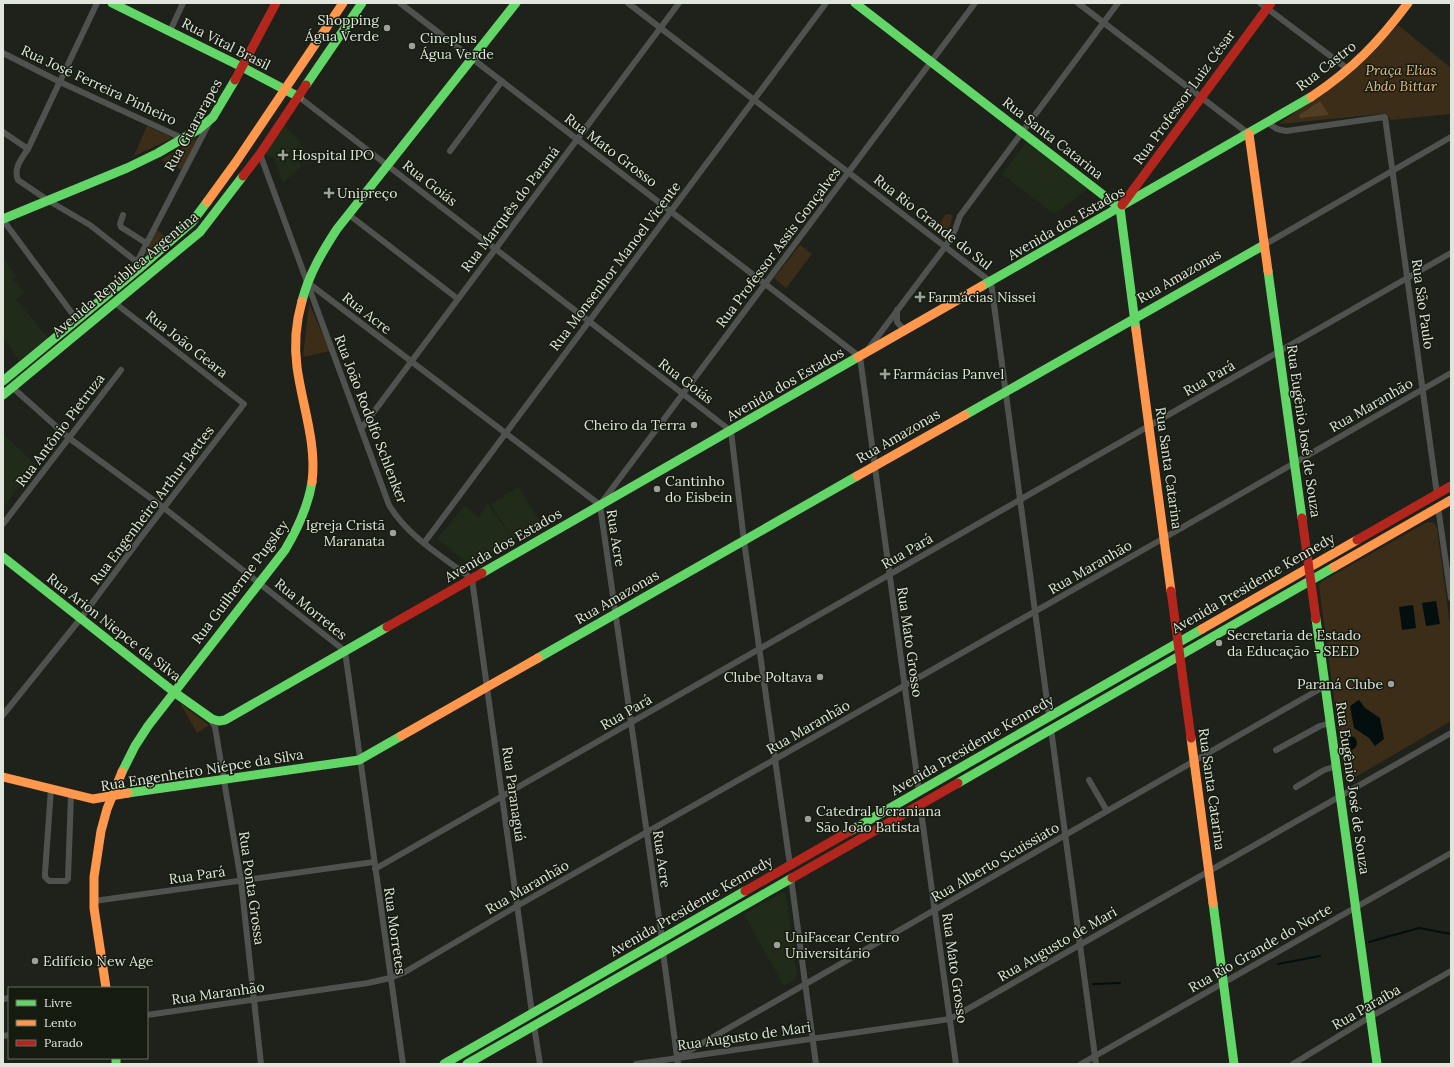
<svg xmlns="http://www.w3.org/2000/svg" width="1454" height="1067" font-family="Lora,serif">
  <style>
    .built { fill: #212b1a }
    .green { fill: #3c2d18 }
    .forest { fill: #523e24 }
    .water { fill: #030f0e }
    .lines { fill: none; stroke-linecap: round; stroke-linejoin: round }
    .stream { stroke: #030f0e; stroke-width: 2 }
    .street { stroke: #4f524e; stroke-width: 6 }
    .fast { stroke: #63d668; stroke-width: 9 }
    .slow { stroke: #ff974d; stroke-width: 9 }
    .jam { stroke: #b3261e; stroke-width: 9 }
    .poi-dot { fill: #9da199; stroke: #151c0f; stroke-width: 1.5 }
    .labels { text-anchor: middle; dominant-baseline: central; stroke-width: 3; stroke-linejoin: round; paint-order: stroke }
    .poi-label { font-size: 14px; fill: #e1e6dd; stroke: #151c0f; text-anchor: start }
    .street-label { font-size: 14px; fill: #e1e6dd; stroke: #151c0f }
    .park-label { font-size: 14px; font-style: italic; fill: #e7bb87; stroke: #151c0f }
  </style>
  <rect width="100%" height="100%" fill="#1e221b"/>
  <!-- built -->
  <g class="built">
    <path d="M283,123L305,149L297,158L301,167L283,183L273,157L267,156L265,153Z"/>
    <path d="M1027,141L1091,187L1054,214L1002,174Z"/>
    <path d="M3,257L8,265L17,276L13,279L24,292L16,299L48,338L19,360L3,337Z"/>
    <path d="M3,434L35,464L4,507H3Z"/>
    <path d="M518,487L541,523L513,540L491,504Z"/>
    <path d="M488,503L513,540L469,564L437,539L464,506L479,517Z"/>
    <path d="M784,892L786,895L797,975L795,979L784,986L744,914Z"/>
  </g>
  <!-- green -->
  <g class="green">
    <path d="M1398,25L1451,68V114L1391,120L1387,114H1382L1279,124L1356,67Z"/>
    <path d="M147,126L173,138L134,156Z"/>
    <path d="M202,135L182,170L161,160Z"/>
    <path d="M948,214L952,215V217L949,232L946,235C940,235 937,231 935,226L940,223L945,215Z"/>
    <path d="M157,230L168,239L149,256L144,253Z"/>
    <path d="M800,245L812,254L786,288L774,278Z"/>
    <path d="M309,303L330,351L303,357Z"/>
    <path d="M1427,522L1434,523L1437,528L1451,632V721L1347,782L1345,780L1319,586L1321,582Z"/>
    <path d="M180,703L209,725L197,733Z"/>
  </g>
  <!-- forest -->
  <path class="forest" d="M1320,101L1329,115L1300,118L1299,115Z"/>
  <!-- water -->
  <g class="water">
    <path d="M1436,601L1440,624L1426,626L1422,603Z"/>
    <path d="M1413,605L1416,628L1402,630L1399,607Z"/>
    <path d="M1359,700L1365,708L1380,718L1384,739L1375,746L1369,738L1354,728L1350,706Z"/>
    <circle cx="1350" cy="743" r="7"/>
  </g>
  <g class="lines">
    <!-- stream -->
    <g class="stream">
      <path d="M1369,942L1419,928L1451,934"/>
      <path d="M1278,964L1320,956"/>
      <path d="M1093,984L1120,983"/>
    </g>
    <!-- street -->
    <g class="street">
      <path d="M97,3L28,149C22,158 13,168 18,180L49,201L90,225L142,266"/>
      <path d="M400,3L860,357L919,791"/>
      <path d="M628,3L991,282L1049,716"/>
      <path d="M1078,3L1249,134"/>
      <path d="M1260,3L1349,70"/>
      <path d="M170,31L183,3"/>
      <path d="M3,53L60,82L184,139"/>
      <path d="M299,97L731,431L744,541L790,865"/>
      <path d="M1268,123L1277,129L1286,131L1385,117L1437,494"/>
      <path d="M3,132L28,149"/>
      <path d="M450,151L502,81"/>
      <path d="M260,154L389,505C408,537 443,557 472,579L532,1013"/>
      <path d="M348,214L458,299"/>
      <path d="M123,215L120,224L121,227L146,243"/>
      <path d="M3,220L77,320"/>
      <path d="M1264,245L1451,137"/>
      <path d="M137,262L209,123"/>
      <path d="M307,282L600,505L662,939"/>
      <path d="M897,310V322L905,331"/>
      <path d="M866,352L945,247L955,230L960,216L1118,3"/>
      <path d="M12,387L69,438L164,508L345,651L403,1064"/>
      <path d="M361,429L679,3"/>
      <path d="M602,502L975,3"/>
      <path d="M1438,507L1451,598"/>
      <path d="M3,524L121,370"/>
      <path d="M424,543L826,3"/>
      <path d="M3,715L81,618L142,536L244,404L115,303"/>
      <path d="M210,718L215,727L241,881L261,1064"/>
      <path d="M1051,729L1096,1064"/>
      <path d="M1276,750L1320,726L1330,723"/>
      <path d="M1089,780L1107,811"/>
      <path d="M1296,787L1324,770L1336,766"/>
      <path d="M51,789L45,873V877L49,881H66L68,879L71,795"/>
      <path d="M920,804L956,1064"/>
      <path d="M375,869L1451,253"/>
      <path d="M791,878L816,1064"/>
      <path d="M94,901L374,862"/>
      <path d="M663,952L678,1064"/>
      <path d="M3,999L9,998"/>
      <path d="M147,1015L368,983L390,978L405,972L517,906L1164,538L1451,373"/>
      <path d="M534,1026L540,1064"/>
      <path d="M3,1036L9,1035"/>
      <path d="M680,1056L1325,686"/>
      <path d="M636,1064L950,1019L1451,733"/>
      <path d="M1081,1064L1451,853"/>
      <path d="M1293,1064L1370,1017L1451,971"/>
    </g>
    <!-- fast -->
    <g class="fast">
      <path d="M112,3L242,67L299,97"/>
      <path d="M855,3L1120,208L1136,330"/>
      <path d="M306,85L362,3"/>
      <path d="M3,219L127,168L158,153L199,129L213,117L235,80"/>
      <path d="M1268,271L1302,518"/>
      <path d="M982,286L1311,97"/>
      <path d="M302,301C309,274 322,252 337,229L516,3"/>
      <path d="M3,381L142,266L192,222L207,202"/>
      <path d="M3,395L200,232L243,176"/>
      <path d="M965,415L1264,245"/>
      <path d="M3,557L174,692L212,719L219,721L225,720L387,627"/>
      <path d="M482,573L858,357"/>
      <path d="M1316,619L1377,1064"/>
      <path d="M538,658L857,476"/>
      <path d="M122,772L135,746L148,726L285,550C298,528 308,507 312,482"/>
      <path d="M958,783L1334,567"/>
      <path d="M128,793L359,760L401,736"/>
      <path d="M850,831L1202,629"/>
      <path d="M1213,903L1234,1064"/>
      <path d="M116,1058V1064"/>
      <path d="M444,1064L745,891"/>
      <path d="M467,1064L792,878"/>
    </g>
    <!-- slow -->
    <g class="slow">
      <path d="M1311,97C1353,69 1378,43 1408,3"/>
      <path d="M1249,134L1268,271"/>
      <path d="M207,202L236,162L343,3"/>
      <path d="M302,301C296,322 294,345 297,367C302,405 317,443 312,482"/>
      <path d="M1136,330L1171,591"/>
      <path d="M858,357L982,286"/>
      <path d="M857,476L965,415"/>
      <path d="M1334,567L1451,500"/>
      <path d="M1202,629L1357,540"/>
      <path d="M401,736L538,658"/>
      <path d="M1191,738L1213,903"/>
      <path d="M3,777L93,799L128,793"/>
      <path d="M106,988L94,908V877L101,831L107,809L122,772"/>
    </g>
    <!-- jam -->
    <g class="jam">
      <path d="M235,80L276,3"/>
      <path d="M243,176L260,154L306,85"/>
      <path d="M1122,205L1271,3"/>
      <path d="M1302,518L1316,619"/>
      <path d="M1357,540L1451,486"/>
      <path d="M1171,591L1191,738"/>
      <path d="M387,627L482,573"/>
      <path d="M792,878L958,783"/>
      <path d="M745,891L850,831"/>
    </g>
  </g>
  <!-- markers -->
  <g class="poi-dot">
    <circle cx="387" cy="28" r="4"/>
    <circle cx="412" cy="46" r="4"/>
    <path d="M281 149h4v4h4v4h-4v4h-4v-4h-4v-4h4z"/>
    <path d="M327 187h4v4h4v4h-4v4h-4v-4h-4v-4h4z"/>
    <path d="M918 291h4v4h4v4h-4v4h-4v-4h-4v-4h4z"/>
    <path d="M883 368h4v4h4v4h-4v4h-4v-4h-4v-4h4z"/>
    <circle cx="694" cy="425" r="4"/>
    <circle cx="657" cy="489" r="4"/>
    <circle cx="393" cy="533" r="4"/>
    <circle cx="1219" cy="643" r="4"/>
    <circle cx="820" cy="677" r="4"/>
    <circle cx="1391" cy="684" r="4"/>
    <circle cx="808" cy="819" r="4"/>
    <circle cx="777" cy="945" r="4"/>
    <circle cx="35" cy="961" r="4"/>
  </g>
  <g class="labels">
    <!-- poi labels -->
    <g class="poi-label">
      <text x="379" y="20" text-anchor="end">Shopping<tspan x="379" dy="16">Água Verde</tspan></text>
      <text x="420" y="38">Cineplus<tspan x="420" dy="16">Água Verde</tspan></text>
      <text x="292" y="155">Hospital IPO</text>
      <text x="337" y="193">Unipreço</text>
      <text x="928" y="297">Farmácias Nissei</text>
      <text x="893" y="374">Farmácias Panvel</text>
      <text x="686" y="425" text-anchor="end">Cheiro da Terra</text>
      <text x="665" y="481">Cantinho<tspan x="665" dy="16">do Eisbein</tspan></text>
      <text x="385" y="525" text-anchor="end">Igreja Cristã<tspan x="385" dy="16">Maranata</tspan></text>
      <text x="1227" y="635">Secretaria de Estado<tspan x="1227" dy="16">da Educação - SEED</tspan></text>
      <text x="812" y="677" text-anchor="end">Clube Poltava</text>
      <text x="1383" y="684" text-anchor="end">Paraná Clube</text>
      <text x="816" y="811">Catedral Ucraniana<tspan x="816" dy="16">São João Batista</tspan></text>
      <text x="785" y="937">UniFacear Centro<tspan x="785" dy="16">Universitário</tspan></text>
      <text x="43" y="961">Edifício New Age</text>
    </g>
    <!-- street labels -->
    <g class="street-label">
      <text transform="translate(226 44) rotate(27)">Rua Vital Brasil</text>
      <text transform="translate(1326 66) rotate(-38)">Rua Castro</text>
      <text transform="translate(99 85) rotate(25)">Rua José Ferreira Pinheiro</text>
      <text transform="translate(1184 97) rotate(-54)">Rua Professor Luiz César</text>
      <text transform="translate(193 125) rotate(-61)">Rua Guararapes</text>
      <text transform="translate(1053 138) rotate(38)">Rua Santa Catarina</text>
      <text transform="translate(611 150) rotate(37)">Rua Mato Grosso</text>
      <text transform="translate(430 183) rotate(38)">Rua Goiás</text>
      <text transform="translate(510 209) rotate(-53)">Rua Marquês do Paraná</text>
      <text transform="translate(933 222) rotate(38)">Rua Rio Grande do Sul</text>
      <text transform="translate(1066 223) rotate(-30)">Avenida dos Estados</text>
      <text transform="translate(778 247) rotate(-53)">Rua Professor Assis Gonçalves</text>
      <text transform="translate(615 266) rotate(-53)">Rua Monsenhor Manoel Vicente</text>
      <text transform="translate(125 274) rotate(-40)">Avenida República Argentina</text>
      <text transform="translate(1179 276) rotate(-30)">Rua Amazonas</text>
      <text transform="translate(1423 304) rotate(82)">Rua São Paulo</text>
      <text transform="translate(367 313) rotate(38)">Rua Acre</text>
      <text transform="translate(187 344) rotate(38)">Rua João Geara</text>
      <text transform="translate(1209 378) rotate(-30)">Rua Pará</text>
      <text transform="translate(686 381) rotate(37)">Rua Goiás</text>
      <text transform="translate(785 384) rotate(-30)">Avenida dos Estados</text>
      <text transform="translate(1371 405) rotate(-30)">Rua Maranhão</text>
      <text transform="translate(371 419) rotate(69)">Rua João Rodolfo Schlenker</text>
      <text transform="translate(60 430) rotate(-53)">Rua Antônio Pietruza</text>
      <text transform="translate(1304 431) rotate(82)">Rua Eugênio José de Souza</text>
      <text transform="translate(898 436) rotate(-30)">Rua Amazonas</text>
      <text transform="translate(1169 468) rotate(82)">Rua Santa Catarina</text>
      <text transform="translate(152 505) rotate(-53)">Rua Engenheiro Arthur Bettes</text>
      <text transform="translate(616 538) rotate(81)">Rua Acre</text>
      <text transform="translate(503 545) rotate(-30)">Avenida dos Estados</text>
      <text transform="translate(907 551) rotate(-30)">Rua Pará</text>
      <text transform="translate(1090 567) rotate(-30)">Rua Maranhão</text>
      <text transform="translate(240 582) rotate(-53)">Rua Guilherme Pugsley</text>
      <text transform="translate(1253 583) rotate(-30)">Avenida Presidente Kennedy</text>
      <text transform="translate(617 597) rotate(-30)">Rua Amazonas</text>
      <text transform="translate(311 609) rotate(39)">Rua Morretes</text>
      <text transform="translate(114 627) rotate(38)">Rua Arion Niepce da Silva</text>
      <text transform="translate(910 642) rotate(82)">Rua Mato Grosso</text>
      <text transform="translate(626 712) rotate(-30)">Rua Pará</text>
      <text transform="translate(808 727) rotate(-30)">Rua Maranhão</text>
      <text transform="translate(972 745) rotate(-30)">Avenida Presidente Kennedy</text>
      <text transform="translate(202 770) rotate(-9)">Rua Engenheiro Niépce da Silva</text>
      <text transform="translate(1353 788) rotate(82)">Rua Eugênio José de Souza</text>
      <text transform="translate(1212 789) rotate(82)">Rua Santa Catarina</text>
      <text transform="translate(514 794) rotate(82)">Rua Paranaguá</text>
      <text transform="translate(662 859) rotate(82)">Rua Acre</text>
      <text transform="translate(995 862) rotate(-30)">Rua Alberto Scuissiato</text>
      <text transform="translate(197 875) rotate(-8)">Rua Pará</text>
      <text transform="translate(527 887) rotate(-30)">Rua Maranhão</text>
      <text transform="translate(252 888) rotate(82)">Rua Ponta Grossa</text>
      <text transform="translate(691 906) rotate(-30)">Avenida Presidente Kennedy</text>
      <text transform="translate(395 931) rotate(82)">Rua Morretes</text>
      <text transform="translate(1057 944) rotate(-30)">Rua Augusto de Mari</text>
      <text transform="translate(1260 948) rotate(-30)">Rua Rio Grande do Norte</text>
      <text transform="translate(955 968) rotate(82)">Rua Mato Grosso</text>
      <text transform="translate(218 993) rotate(-8)">Rua Maranhão</text>
      <text transform="translate(1366 1007) rotate(-30)">Rua Paraíba</text>
      <text transform="translate(744 1036) rotate(-8)">Rua Augusto de Mari</text>
    </g>
    <!-- park labels -->
    <g class="park-label">
      <text x="1401" y="70">Praça Elias<tspan x="1401" dy="16">Abdo Bittar</tspan></text>
    </g>
  </g>
  <!-- border -->
  <rect width="1454" height="1067" fill="none" stroke="#e1e6dd" stroke-width="8"/>
  <!-- legend -->
  <rect x="8" y="987" width="140" height="72" fill="#151c0f" stroke="#676d61"/>
  <rect x="16" y="1000" width="20" height="6" fill="#63d668" stroke="#676d61"/>
  <text x="44" y="1007" font-size="12" fill="#e1e6dd">Livre</text>
  <rect x="16" y="1020" width="20" height="6" fill="#ff974d" stroke="#676d61"/>
  <text x="44" y="1027" font-size="12" fill="#e1e6dd">Lento</text>
  <rect x="16" y="1040" width="20" height="6" fill="#b3261e" stroke="#676d61"/>
  <text x="44" y="1047" font-size="12" fill="#e1e6dd">Parado</text>
</svg>
